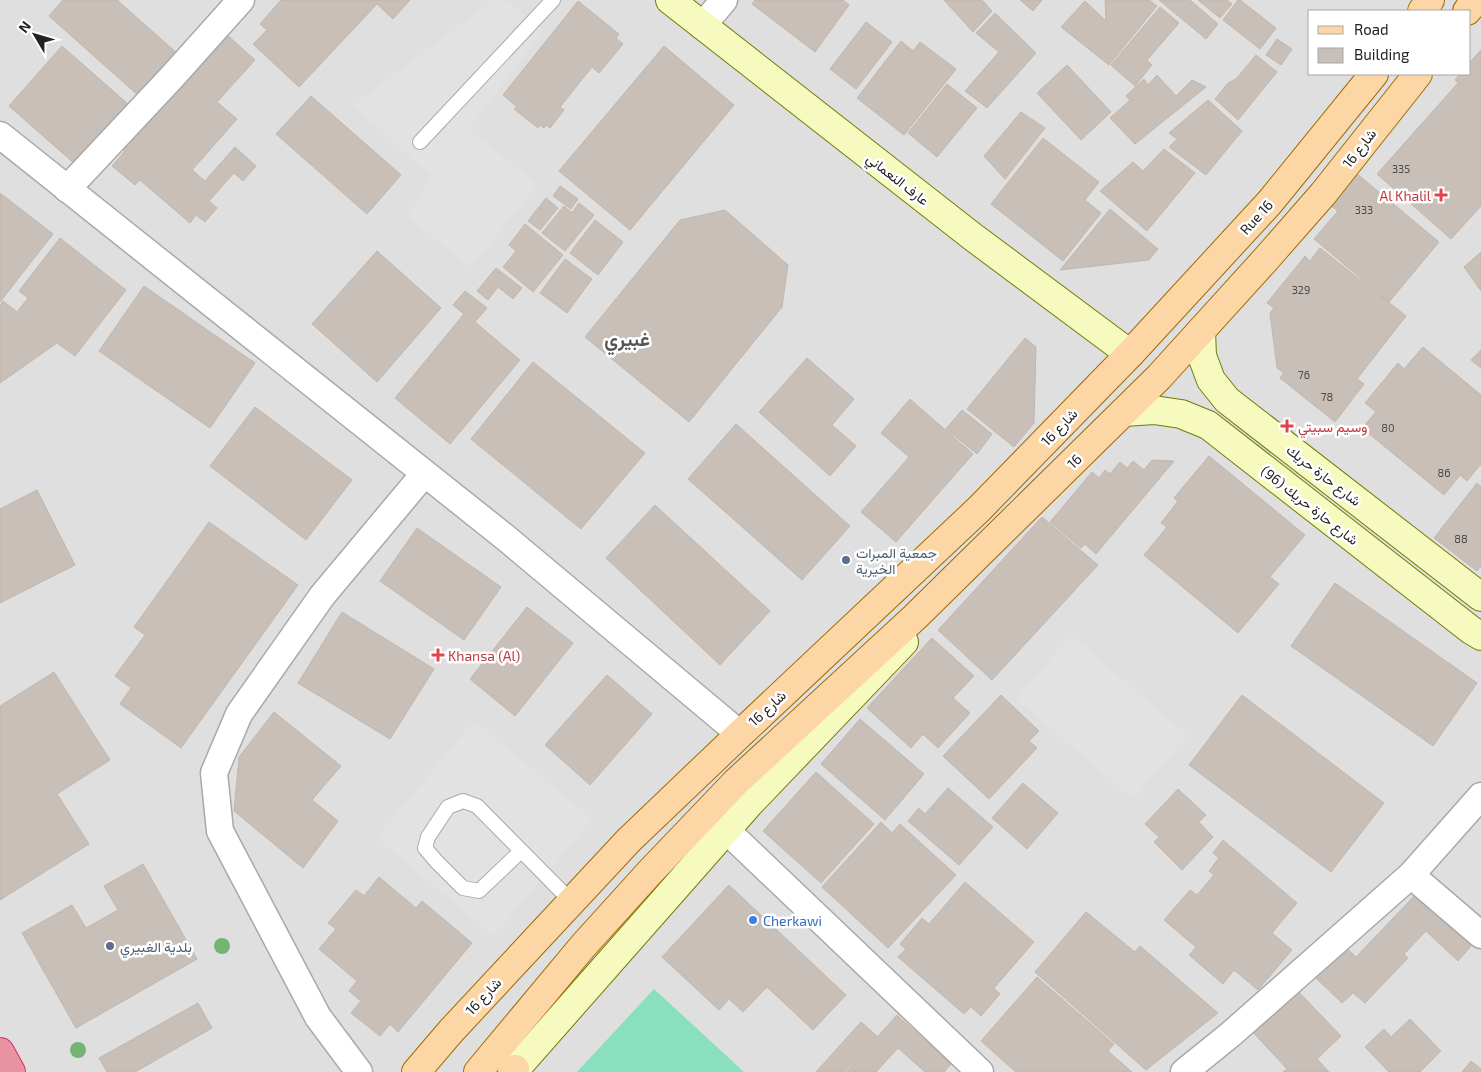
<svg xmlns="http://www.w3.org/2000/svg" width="1481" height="1072" font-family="'Exo 2',Vazirmatn,sans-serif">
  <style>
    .residential { fill: #e0dfdf; fill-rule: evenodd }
    .pitch { fill: #88e0be }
    .parking { fill: #e2e2e2 }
    .building { fill: #c7bfb8; stroke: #c4b6ab }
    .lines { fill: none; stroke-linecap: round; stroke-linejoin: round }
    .lane-casing { stroke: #a9a9a9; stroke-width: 16 }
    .street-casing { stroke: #a9a9a9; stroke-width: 29 }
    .secondary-casing { stroke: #707d05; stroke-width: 30 }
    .primary-casing { stroke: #a06b00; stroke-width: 30 }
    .highway-casing { stroke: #dc2a67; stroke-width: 30 }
    .lane { stroke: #fff; stroke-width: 14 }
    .street { stroke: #fff; stroke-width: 26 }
    .secondary { stroke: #f7fabf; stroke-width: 28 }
    .primary { stroke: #fcd6a4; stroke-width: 28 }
    .highway { stroke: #e892a2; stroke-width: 28 }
    .tree { fill: #74b475 }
    .health-dot { fill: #e0444e; stroke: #fff; stroke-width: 2 }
    .service-dot { fill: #5c6f8a; stroke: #fff; stroke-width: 2 }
    .shop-dot { fill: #3f7fe0; stroke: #fff; stroke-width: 2 }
    .labels { text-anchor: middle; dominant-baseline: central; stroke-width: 5; stroke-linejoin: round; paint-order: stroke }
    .number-label { font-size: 11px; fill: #4b4948 }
    .street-label { font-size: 14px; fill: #222; stroke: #fff }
    .health-label { font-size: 14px; fill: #be3a42; stroke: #fff; text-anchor: start }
    .service-label { font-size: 14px; fill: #4e5e75; stroke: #fff; text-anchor: start }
    .shop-label { font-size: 14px; fill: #366cbe; stroke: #fff; text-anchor: start }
    .district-label { font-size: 19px; font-weight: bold; fill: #555; stroke: #fff }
  </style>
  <rect width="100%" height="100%" fill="#f2efe9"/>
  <!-- residential -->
  <path class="residential" d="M0,0H1481V1072H0ZM1310,11H1470V74H1310Z"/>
  <!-- pitch -->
  <path class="pitch" d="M654,989L744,1072H577Z"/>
  <!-- parking -->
  <g class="parking">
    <path d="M493,0H505L543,30L468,129L538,184L471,267L407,217L432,177L354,105Z"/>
    <path d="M1071,635L1188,736L1133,799L1016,699Z"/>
    <path d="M474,721L592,819L494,936L377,838Z"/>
  </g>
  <!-- building -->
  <g class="building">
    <path d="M63,0H117L178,54L140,97L49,16Z"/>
    <path d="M281,0H410L393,19L377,4L299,87L253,44L267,30L260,24Z"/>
    <path d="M755,0H843L849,5L815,52L752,4Z"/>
    <path d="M944,0H982L992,11L973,32Z"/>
    <path d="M1020,0H1042L1033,11Z"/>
    <path d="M1105,0H1149L1157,6L1109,65L1061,27L1085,1L1106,21Z"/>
    <path d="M1159,0H1190L1218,24L1206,39Z"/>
    <path d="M1198,0H1227L1232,4L1220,18Z"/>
    <path d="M1238,0H1240L1276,28L1260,49L1223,20Z"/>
    <path d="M578,1L619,34L616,38L623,44L599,73L592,67L560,107L564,110L550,128L546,125L544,128L540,125L538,128L514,109L517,107L503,95Z"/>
    <path d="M1160,7L1179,23L1147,60L1152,65L1135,86L1111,65Z"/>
    <path d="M995,13L1036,53L987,108L965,91L999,52L976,33Z"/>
    <path d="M866,22L892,42L856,89L830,69Z"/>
    <path d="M224,32L255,60L217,102L237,119L192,170L205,181L235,147L256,166L243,181L234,173L209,201L217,208L205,222L196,215L190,223L140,180L135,185L112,166L125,151L122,149Z"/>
    <path d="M1277,39L1292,49L1281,65L1266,55Z"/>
    <path d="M901,41L913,51L920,42L956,69L904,135L857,98Z"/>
    <path d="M62,46L129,105L76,165L9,106Z"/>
    <path d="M664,46L734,105L630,230L559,171Z"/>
    <path d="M1481,50V206L1451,239L1377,174L1458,83L1455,80L1460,74H1470V62Z"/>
    <path d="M1256,55L1277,72L1238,120L1215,99L1228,83L1236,79Z"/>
    <path d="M1067,65L1111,112L1081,140L1037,93Z"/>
    <path d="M1157,75L1176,96L1192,80L1206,87L1135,144L1110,118L1130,100L1126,96L1144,79L1148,85Z"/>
    <path d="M947,84L977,108L937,157L908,133Z"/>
    <path d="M311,96L401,175L367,214L276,134Z"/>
    <path d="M1208,100L1242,131L1206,175L1169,147L1177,139L1169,133Z"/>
    <path d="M1021,112L1045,128L1005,179L984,156Z"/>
    <path d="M1043,138L1099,182L1085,200L1101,213L1063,261L991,204Z"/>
    <path d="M1164,149L1195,173L1147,231L1100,191L1133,162L1143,171Z"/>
    <path d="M1356,173L1439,242L1389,302L1314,239L1338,211L1330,205Z"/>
    <path d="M560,186L578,199L571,209L553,196Z"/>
    <path d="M0,193L53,234L0,302Z"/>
    <path d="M546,198L558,208L540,230L528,221Z"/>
    <path d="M579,203L594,215L565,251L542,233L564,206L572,213Z"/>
    <path d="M1110,209L1158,249L1149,260L1060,270Z"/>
    <path d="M725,210L788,265L782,307L689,422L585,337L680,220Z"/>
    <path d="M595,220L623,242L598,275L570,253Z"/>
    <path d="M525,224L563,255L533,292L503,267L516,251L509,245Z"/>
    <path d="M60,238L126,290L75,356L57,343L0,383V306L3,301L17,312L28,298L19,291Z"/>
    <path d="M1320,248L1406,316L1357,379L1364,384L1335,422L1280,378L1284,373L1277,368L1270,313L1274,308L1267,303L1305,256L1310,261Z"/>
    <path d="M377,251L441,308L377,382L312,324Z"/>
    <path d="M1481,252V291L1464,267Z"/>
    <path d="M565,259L592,279L567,313L540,293Z"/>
    <path d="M496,268L522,288L513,299L498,287L488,300L477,291Z"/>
    <path d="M144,286L255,363L210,428L99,351Z"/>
    <path d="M465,291L487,308L475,322L520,360L450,444L395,398L464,314L453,305Z"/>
    <path d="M1025,338L1036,347L1034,423L1014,447L967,409Z"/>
    <path d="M1423,347L1481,395V464L1467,481L1460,475L1444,495L1362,428L1376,412L1365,403L1398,363L1404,369Z"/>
    <path d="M1481,350V368L1471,360Z"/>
    <path d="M807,358L854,399L832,425L856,446L830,476L759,412Z"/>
    <path d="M533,362L645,453L581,529L471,439Z"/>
    <path d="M910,399L973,454L896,542L861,512L909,457L881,433Z"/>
    <path d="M255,407L352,480L306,540L210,466Z"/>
    <path d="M962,410L992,434L977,454L946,429Z"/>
    <path d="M736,424L850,526L802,580L688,479Z"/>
    <path d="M1209,456L1305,535L1270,577L1279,584L1238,633L1144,555L1167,527L1161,523L1178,501L1174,498Z"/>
    <path d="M1152,460L1174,461L1096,554L1085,544L1081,548L1050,522L1092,472L1099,478L1105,470L1110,474L1120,462L1127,468L1133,461L1144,470Z"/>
    <path d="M1477,483L1481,487V566L1477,571L1434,538Z"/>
    <path d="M37,490L75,565L0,603V509Z"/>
    <path d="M655,505L770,611L720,665L606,558Z"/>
    <path d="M1042,517L1098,565L992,680L938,630Z"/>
    <path d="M209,522L298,585L181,748L120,704L131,688L115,676L145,635L134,627Z"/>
    <path d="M417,528L501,587L464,640L380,581Z"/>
    <path d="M1335,583L1477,683L1433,746L1291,646Z"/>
    <path d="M527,607L573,643L515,716L470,679Z"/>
    <path d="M342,612L434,669L390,739L298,683Z"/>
    <path d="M932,638L974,676L953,698L970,713L938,748L923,734L911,748L867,708Z"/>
    <path d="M54,672L110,760L57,794L89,844L0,900V706Z"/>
    <path d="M607,675L652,714L590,785L545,745Z"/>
    <path d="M1001,695L1039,731L1029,741L1037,748L989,799L943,756Z"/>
    <path d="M1242,695L1384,803L1331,872L1189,765Z"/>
    <path d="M274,712L341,766L312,800L338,821L303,868L234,811L239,757Z"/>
    <path d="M860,719L924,774L885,820L821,764Z"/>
    <path d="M816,772L874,824L821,883L763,831Z"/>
    <path d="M1023,783L1058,813L1027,849L992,818Z"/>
    <path d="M948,788L993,827L959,865L908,821L919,808L925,814Z"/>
    <path d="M1178,789L1206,815L1199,822L1213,837L1182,870L1154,842L1159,837L1145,824Z"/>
    <path d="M881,822L892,833L900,824L956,875L888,948L822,887Z"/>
    <path d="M1223,840L1297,903L1272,933L1292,950L1258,990L1234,970L1223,984L1189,955L1196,947L1164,920L1190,890L1197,895L1214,875L1209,871L1219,858L1213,853Z"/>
    <path d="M143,864L197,959L76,1028L22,933L72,905L86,928L118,910L104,886Z"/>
    <path d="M379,877L416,908L422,901L472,943L398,1032L390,1024L380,1036L351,1013L361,1001L349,991L357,981L319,949L336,929L328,923L356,890L364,896Z"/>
    <path d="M965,882L1034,942L994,988L1000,994L981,1016L971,1007L964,1014L898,957L906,949L900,944L922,918L929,924Z"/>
    <path d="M729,885L846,995L813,1030L767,987L743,1012L729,999L719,1010L662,957Z"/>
    <path d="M1417,893L1472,945L1458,961L1426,931L1404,954L1408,958L1365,1003L1353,993L1342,1003L1313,975L1343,945L1356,957Z"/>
    <path d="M1086,912L1135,952L1140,946L1218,1013L1146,1070L1035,972Z"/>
    <path d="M1037,977L1114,1044L1108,1051L1132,1072H1016L981,1041Z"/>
    <path d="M1294,987L1341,1036L1317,1059L1329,1072H1283L1287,1069L1250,1029Z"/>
    <path d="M198,1003L212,1028L135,1072H107L99,1058Z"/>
    <path d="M897,1015L951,1064L944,1072H925L898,1048L876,1072H846Z"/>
    <path d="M1410,1019L1441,1051L1420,1072H1389L1365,1047L1384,1029L1391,1037Z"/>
    <path d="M861,1022L877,1036L844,1072H816Z"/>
    <path d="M1471,1061L1481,1069V1072H1462Z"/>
  </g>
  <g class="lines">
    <!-- lane casing -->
    <g class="lane-casing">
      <g id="lane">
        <path d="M420,142L553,0"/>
        <path d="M521,851L479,891L463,888L436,861L425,848L428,837L448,807L463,801L477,806L571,901"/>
      </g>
    </g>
    <!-- street casing -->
    <g class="street-casing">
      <g id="street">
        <path d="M702,26L724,0"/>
        <path d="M0,135L506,538L740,734"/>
        <path d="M67,189L172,77L241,0"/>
        <path d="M726,830L980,1072"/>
        <path d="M1411,875L1481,935"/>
        <path d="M359,1072L318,1017L220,831L214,773L239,714L322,596L424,474"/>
        <path d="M1184,1072L1231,1034L1411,875L1481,796"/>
      </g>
    </g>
    <!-- secondary casing -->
    <g class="secondary-casing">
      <g id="secondary">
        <path d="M670,0L973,237L1130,354"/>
        <path d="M1201,331L1202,356L1211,380L1227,400L1481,597"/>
        <path d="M1124,412L1154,410L1181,414L1208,425L1471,630L1481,636"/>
        <path d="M513,1072L749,804L904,642"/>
      </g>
    </g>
    <!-- primary casing -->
    <g class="primary-casing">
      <g id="primary">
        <path d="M1422,11L1430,0"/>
        <path d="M1467,11L1476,0"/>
        <path d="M416,1072L451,1031L629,840L740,734L979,509L1130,354L1270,202L1374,74"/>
        <path d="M478,1072L583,946L650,872L736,782L915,617L1159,377L1266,259L1323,194L1418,74"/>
        <path d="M512,1072L515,1069"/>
      </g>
    </g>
    <!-- highway casing -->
    <g class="highway-casing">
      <path id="highway" d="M0,1052L11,1072"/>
    </g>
    <!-- lane -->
    <use href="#lane" class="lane"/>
    <!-- street -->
    <use href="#street" class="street"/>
    <!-- secondary -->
    <use href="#secondary" class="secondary"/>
    <!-- primary -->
    <use href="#primary" class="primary"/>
    <!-- highway -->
    <use href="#highway" class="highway"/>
  </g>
  <!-- trees -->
  <g class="tree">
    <circle cx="222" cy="946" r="8"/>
    <circle cx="78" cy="1050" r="8"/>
  </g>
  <!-- markers -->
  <g class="health-dot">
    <path d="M1438.5 187.5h5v5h5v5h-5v5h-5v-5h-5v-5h5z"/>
    <path d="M1284.5 418.5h5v5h5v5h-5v5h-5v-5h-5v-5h5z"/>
    <path d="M435.5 647.5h5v5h5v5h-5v5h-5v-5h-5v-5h5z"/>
  </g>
  <g class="service-dot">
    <circle cx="846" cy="560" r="5"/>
    <circle cx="110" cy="946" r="5"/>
  </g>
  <circle class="shop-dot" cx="753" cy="920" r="5"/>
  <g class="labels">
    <!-- number labels -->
    <g class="number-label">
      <text x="1401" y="168">335</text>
      <text x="1364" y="209">333</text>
      <text x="1301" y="289">329</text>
      <text x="1304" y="374">76</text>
      <text x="1327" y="396">78</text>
      <text x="1388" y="427">80</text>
      <text x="1444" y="472">86</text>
      <text x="1461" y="538">88</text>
    </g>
    <!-- street labels -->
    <g class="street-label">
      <text transform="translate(1359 148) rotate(-52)">شارع 16</text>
      <text transform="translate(898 179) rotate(38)">عارف النعماني</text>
      <text transform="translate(1256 217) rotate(-48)">Rue 16</text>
      <text transform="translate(1059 427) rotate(-46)">شارع 16</text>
      <text transform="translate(1074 461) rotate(-44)">16</text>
      <text transform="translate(1324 475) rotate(38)">شارع حارة حريك</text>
      <text transform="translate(1310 505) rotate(38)">شارع حارة حريك (96)</text>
      <text transform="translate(767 708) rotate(-43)">شارع 16</text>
      <text transform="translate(483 996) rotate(-47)">شارع 16</text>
    </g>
    <!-- health labels -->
    <g class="health-label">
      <text x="1431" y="195" text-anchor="end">Al Khalil</text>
      <text x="1298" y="426">وسيم سبيتي</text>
      <text x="448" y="655">Khansa (Al)</text>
    </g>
    <!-- service labels -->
    <g class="service-label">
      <text x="856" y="552">جمعية المبرات<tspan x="856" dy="16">الخيرية</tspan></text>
      <text x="120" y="946">بلدية الغبيري</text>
    </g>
    <!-- shop labels -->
    <g class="shop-label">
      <text x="763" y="920">Cherkawi</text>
    </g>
    <!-- district labels -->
    <g class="district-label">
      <text x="627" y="338">غبيري</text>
    </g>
  </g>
  <!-- legend -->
  <rect x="1308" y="10" width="162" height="65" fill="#ffffff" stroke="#a7a7a7"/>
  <rect x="1318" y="26" width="25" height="8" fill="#fcd6a4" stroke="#a7a7a7"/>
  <text x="1354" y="35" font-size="15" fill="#222222">Road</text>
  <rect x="1318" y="48" width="25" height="15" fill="#c7bfb8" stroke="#a7a7a7"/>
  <text x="1354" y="60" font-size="15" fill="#222222">Building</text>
  <!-- north arrow -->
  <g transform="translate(35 35) rotate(308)" stroke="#ffffff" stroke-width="4" paint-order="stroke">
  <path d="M0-4L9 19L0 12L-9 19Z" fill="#222222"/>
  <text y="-8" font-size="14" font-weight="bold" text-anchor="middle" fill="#222222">N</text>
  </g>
</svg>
